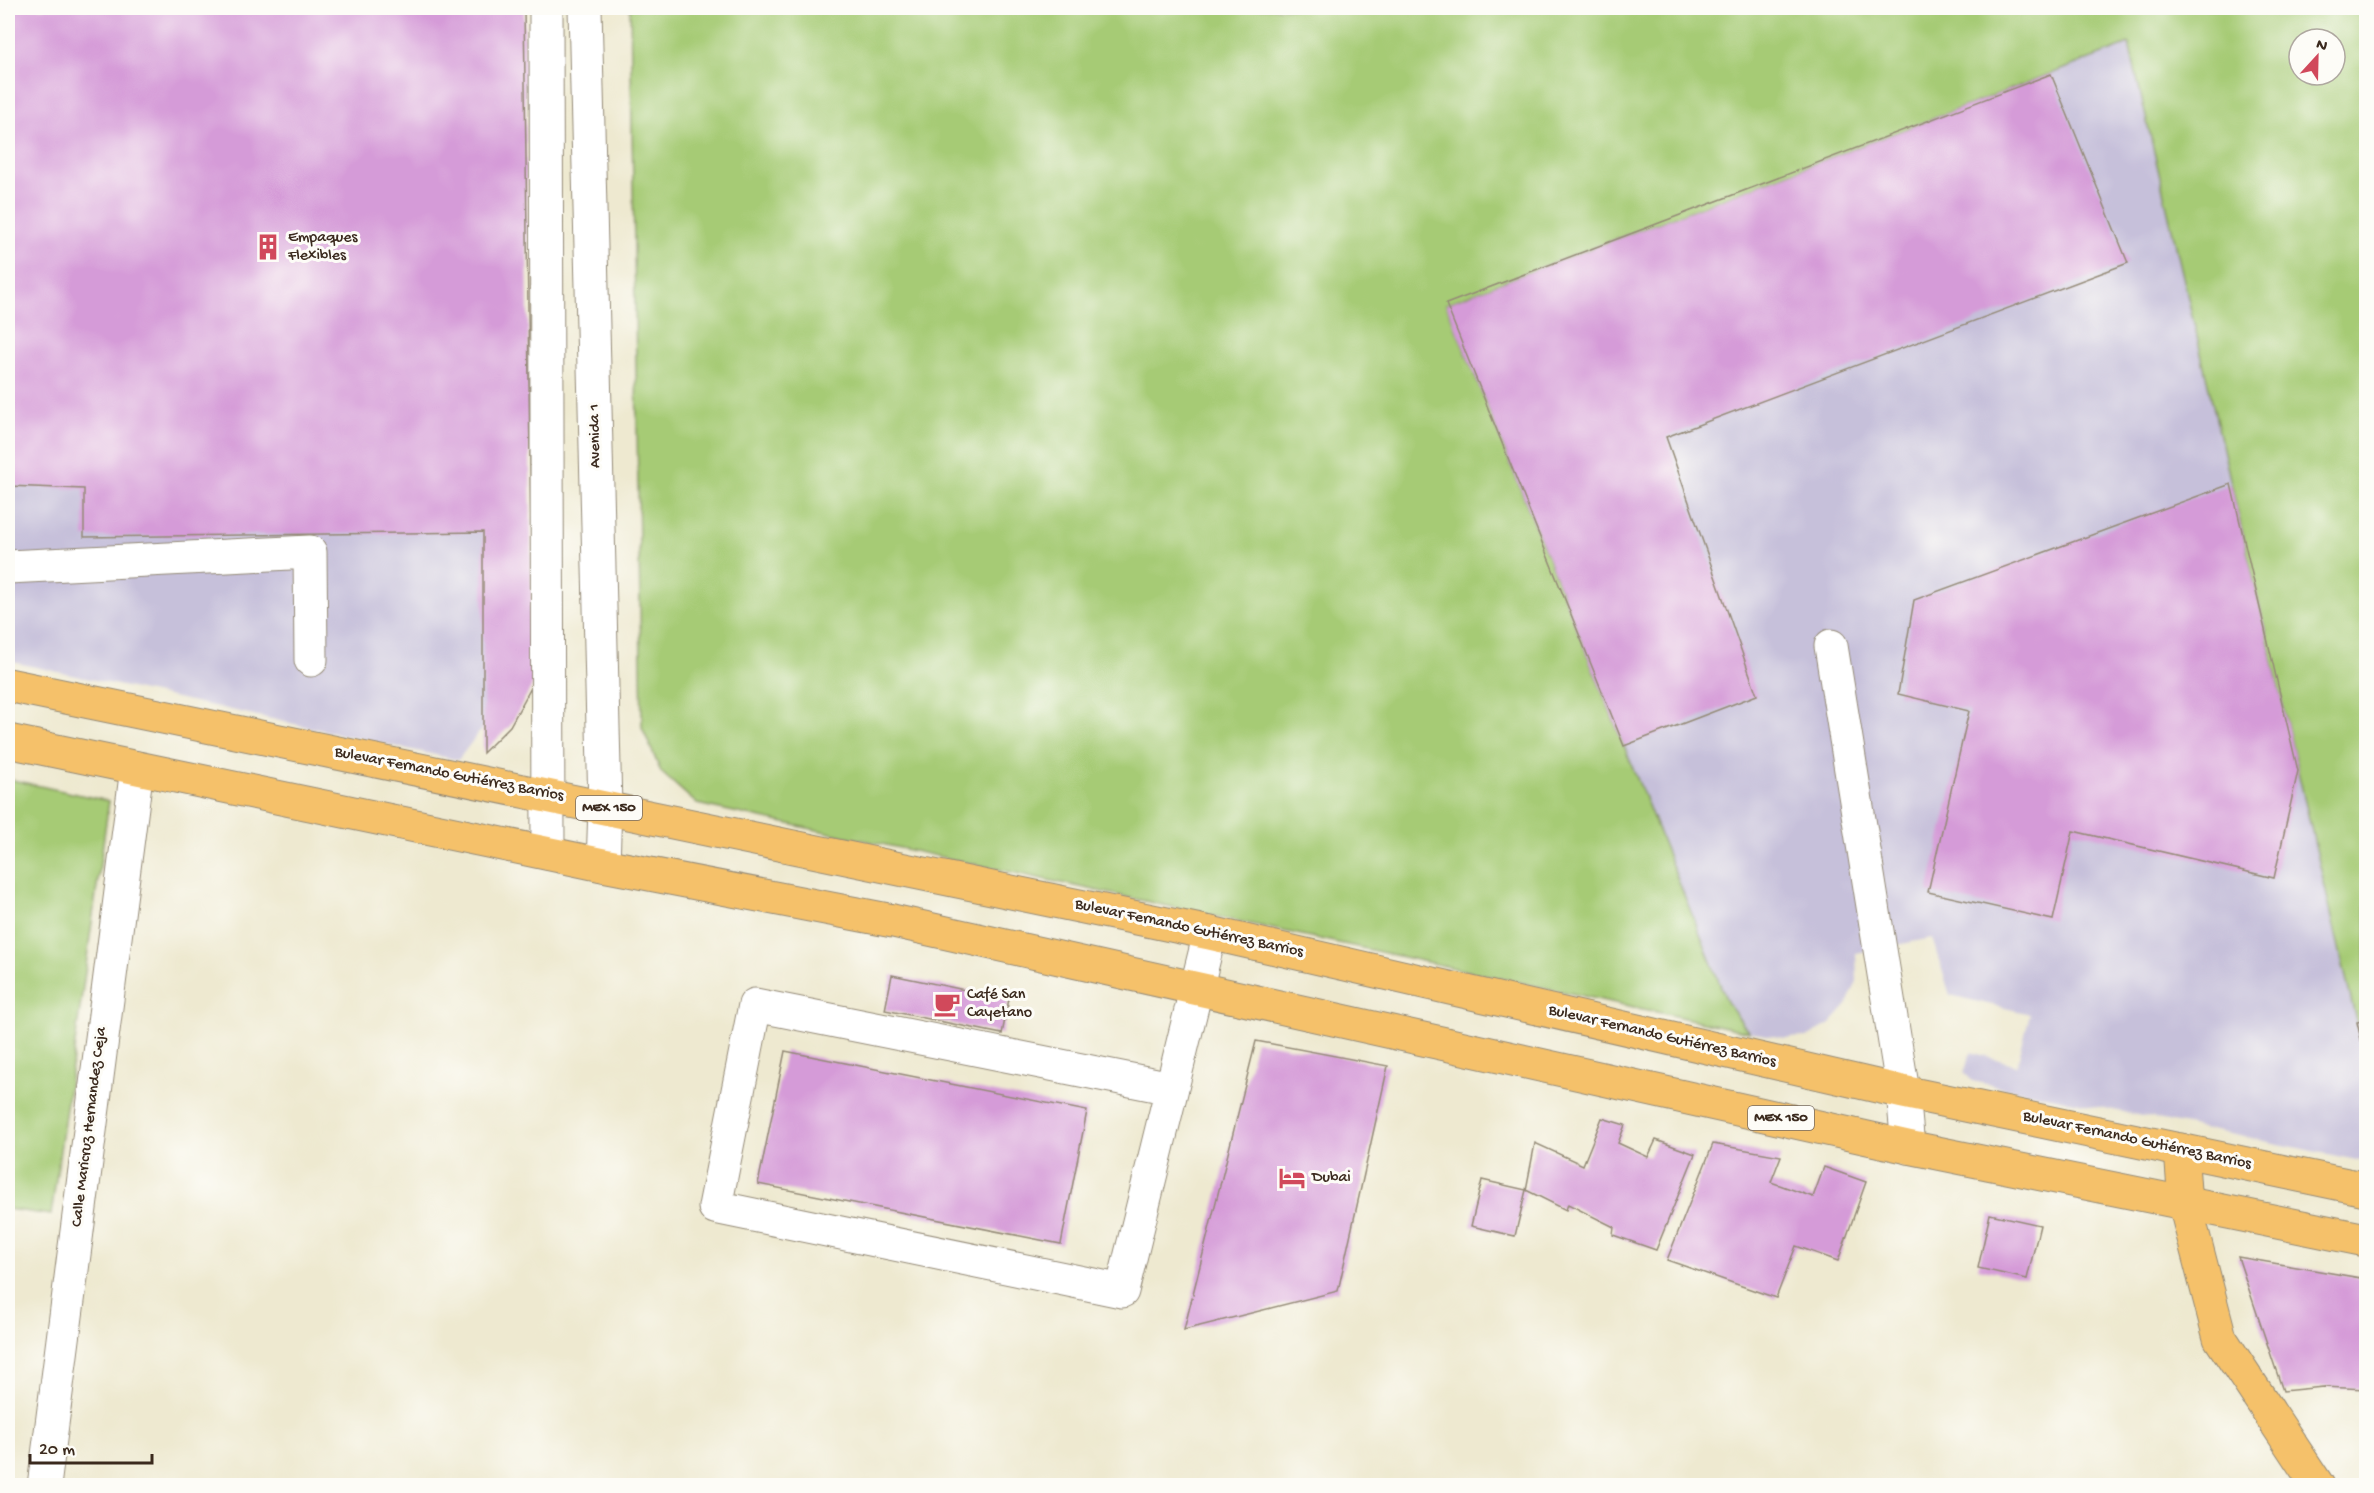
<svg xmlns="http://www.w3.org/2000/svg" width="2374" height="1493" font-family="'Gochi Hand',sans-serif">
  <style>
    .industrial { fill: #c6c0da }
    .green { fill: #a6cb75; stroke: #707a4a; stroke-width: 1.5; fill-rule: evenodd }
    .building { fill: #d59bd8 }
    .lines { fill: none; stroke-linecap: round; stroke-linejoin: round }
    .minor-casing { stroke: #948a77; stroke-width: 35 }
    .major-casing { stroke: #948a77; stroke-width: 35 }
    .minor { stroke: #fff; stroke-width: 33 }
    .major { stroke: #f5c16b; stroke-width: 33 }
    .labels { text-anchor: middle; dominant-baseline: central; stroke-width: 6; stroke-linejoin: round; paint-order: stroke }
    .shield { fill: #fdfcf7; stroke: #75695f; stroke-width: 1.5 }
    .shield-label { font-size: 15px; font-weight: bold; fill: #3b2a1e }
    .poi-label { font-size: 16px; fill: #3b2a1e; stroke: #fdfcf7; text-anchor: start }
    .street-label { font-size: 16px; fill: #3b2a1e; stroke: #fdfcf7 }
  </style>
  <rect width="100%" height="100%" fill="#fdfcf7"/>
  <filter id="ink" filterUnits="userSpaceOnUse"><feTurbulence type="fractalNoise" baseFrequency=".0167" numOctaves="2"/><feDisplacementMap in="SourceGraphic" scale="12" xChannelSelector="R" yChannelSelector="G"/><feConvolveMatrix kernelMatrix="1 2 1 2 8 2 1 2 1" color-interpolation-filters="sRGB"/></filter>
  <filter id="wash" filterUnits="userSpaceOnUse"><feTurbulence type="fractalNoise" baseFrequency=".008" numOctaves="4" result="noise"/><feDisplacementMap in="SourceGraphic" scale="24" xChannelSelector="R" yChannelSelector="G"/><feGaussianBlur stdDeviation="1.35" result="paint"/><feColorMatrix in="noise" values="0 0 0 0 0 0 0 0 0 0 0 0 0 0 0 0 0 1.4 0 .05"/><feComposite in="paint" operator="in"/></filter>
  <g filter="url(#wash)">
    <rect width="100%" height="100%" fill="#eee9d0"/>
    <!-- industrial -->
    <g class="industrial">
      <path d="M8,8H505L510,675L492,715L458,760L8,661Z"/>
      <path d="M2129,44L2366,1064V1162L1972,1081L1964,1072L1971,1052L2017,1065L2030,1014L1950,995L1932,938L1856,953L1857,981L1847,1005L1830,1024L1807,1037L1785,1038L1749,1032L1728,1004L1446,304Z"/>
    </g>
    <!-- green -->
    <g class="green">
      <path d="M630,8H2366V1064L2129,44L1446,304L1728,1004L1749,1032L697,804L661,772L642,727ZM2299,39H2335V75H2299Z"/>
      <path d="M8,779L109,801L51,1215L8,1209Z"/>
    </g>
    <g id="blocks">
      <!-- building -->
      <g class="building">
        <path d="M8,8H524L533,684L510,726L483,753V532L84,537V489L8,486Z"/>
        <path d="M2051,74L2128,263L1666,437L1757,695L1624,746L1446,304Z"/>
        <path d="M2231,484L2298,771L2274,878L2073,831L2053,920L1928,892L1969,711L1898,694L1914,600Z"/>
        <path d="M892,975L1009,999L1002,1034L885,1010Z"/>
        <path d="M2366,1020V1060L2357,1022Z"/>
        <path d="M1256,1041L1388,1066L1338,1291L1184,1330Z"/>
        <path d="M785,1051L1087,1111L1061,1244L758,1184Z"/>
        <path d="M1602,1118L1625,1125L1618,1143L1648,1157L1656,1140L1695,1154L1656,1250L1613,1235L1614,1227L1568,1204L1566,1210L1526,1190L1535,1143L1583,1165Z"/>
        <path d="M1713,1144L1781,1156L1771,1182L1813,1197L1824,1167L1866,1182L1838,1261L1796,1246L1776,1298L1667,1260Z"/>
        <path d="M1482,1180L1526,1190L1515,1236L1471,1226Z"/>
        <path d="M1990,1214L2040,1225L2027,1279L1978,1268Z"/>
        <path d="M2238,1257L2366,1279V1389L2323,1387L2283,1391Z"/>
      </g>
    </g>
  </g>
  <g filter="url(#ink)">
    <use href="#blocks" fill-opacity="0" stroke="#948a77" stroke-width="1.5"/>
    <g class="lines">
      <!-- minor casing -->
      <g class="minor-casing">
        <g id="minor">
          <path d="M546,8L548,853"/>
          <path d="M585,8L605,807L603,865"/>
          <path d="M8,567L310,552L311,660"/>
          <path d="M1831,646L1903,1092L1908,1147"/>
          <path d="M1171,1088L755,1005L715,1207L1122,1291L1210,933"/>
          <path d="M44,1486L137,768"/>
        </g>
      </g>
      <!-- major casing -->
      <g class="major-casing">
        <g id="major">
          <path d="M8,685L1210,933L1903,1092L2366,1189"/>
          <path d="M8,741L603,865L893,921L1908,1147L2366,1240"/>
          <path d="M2181,1150L2185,1204L2220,1338L2318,1486"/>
        </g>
      </g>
      <!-- minor -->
      <use href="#minor" class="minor"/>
      <!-- major -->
      <use href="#major" class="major"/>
    </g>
  </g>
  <!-- icons -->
  <defs>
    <g id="building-bare" transform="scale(2.07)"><path d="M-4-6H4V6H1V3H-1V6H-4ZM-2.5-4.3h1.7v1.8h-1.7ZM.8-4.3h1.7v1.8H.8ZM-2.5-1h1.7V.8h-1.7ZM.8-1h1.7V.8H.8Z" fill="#d1495b" stroke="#fdfcf7" stroke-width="2.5" paint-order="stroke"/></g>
    <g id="cafe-bare" transform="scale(2.07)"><path d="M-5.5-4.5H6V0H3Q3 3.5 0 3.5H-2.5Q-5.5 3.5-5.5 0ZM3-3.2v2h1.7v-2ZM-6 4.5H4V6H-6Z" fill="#d1495b" stroke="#fdfcf7" stroke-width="2.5" paint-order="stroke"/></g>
    <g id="hotel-bare" transform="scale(2.07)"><path d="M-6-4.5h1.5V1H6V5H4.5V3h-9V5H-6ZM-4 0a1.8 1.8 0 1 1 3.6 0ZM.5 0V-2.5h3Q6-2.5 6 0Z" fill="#d1495b" stroke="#fdfcf7" stroke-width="2.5" paint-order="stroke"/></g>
  </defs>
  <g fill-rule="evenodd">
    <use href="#building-bare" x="268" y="247"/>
    <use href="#cafe-bare" x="947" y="1004"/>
    <use href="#hotel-bare" x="1292" y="1178"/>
  </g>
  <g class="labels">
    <!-- shield labels -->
    <g class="shield">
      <rect x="576" y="796" width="66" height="24" rx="4.5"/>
      <rect x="1748" y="1106" width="66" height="24" rx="4.5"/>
    </g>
    <g class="shield-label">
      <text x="609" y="808">MEX 150</text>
      <text x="1781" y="1118">MEX 150</text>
    </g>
    <!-- poi labels -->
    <g class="poi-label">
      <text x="288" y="238">Empaques<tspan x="288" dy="18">Flexibles</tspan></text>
      <text x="967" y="995">Café San<tspan x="967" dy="18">Cayetano</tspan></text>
      <text x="1312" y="1178">Dubai</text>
    </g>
    <!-- street labels -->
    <g class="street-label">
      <text transform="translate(596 436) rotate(-91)">Avenida 1</text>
      <text transform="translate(449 775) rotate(11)">Bulevar Fernando Gutiérrez Barrios</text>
      <text transform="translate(1189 929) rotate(12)">Bulevar Fernando Gutiérrez Barrios</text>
      <text transform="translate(1662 1037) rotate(13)">Bulevar Fernando Gutiérrez Barrios</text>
      <text transform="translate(90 1127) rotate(-83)">Calle Maricruz Hernandez Ceja</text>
      <text transform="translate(2137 1141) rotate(12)">Bulevar Fernando Gutiérrez Barrios</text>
    </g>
  </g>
  <!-- margin -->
  <rect width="2374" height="1493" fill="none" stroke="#fdfcf7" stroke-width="30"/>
  <!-- north arrow -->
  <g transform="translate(2317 57) rotate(22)"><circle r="28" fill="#fdfcf7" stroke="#afa8a0" stroke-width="1.5"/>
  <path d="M0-4.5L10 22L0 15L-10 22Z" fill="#d1495b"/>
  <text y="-9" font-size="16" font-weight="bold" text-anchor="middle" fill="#3b2a1e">N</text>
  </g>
  <!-- scale -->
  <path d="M30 1454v9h122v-9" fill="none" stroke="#3b2a1e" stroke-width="3"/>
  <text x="39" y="1454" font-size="18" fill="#3b2a1e" stroke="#fdfcf7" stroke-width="4.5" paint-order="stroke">20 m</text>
</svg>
